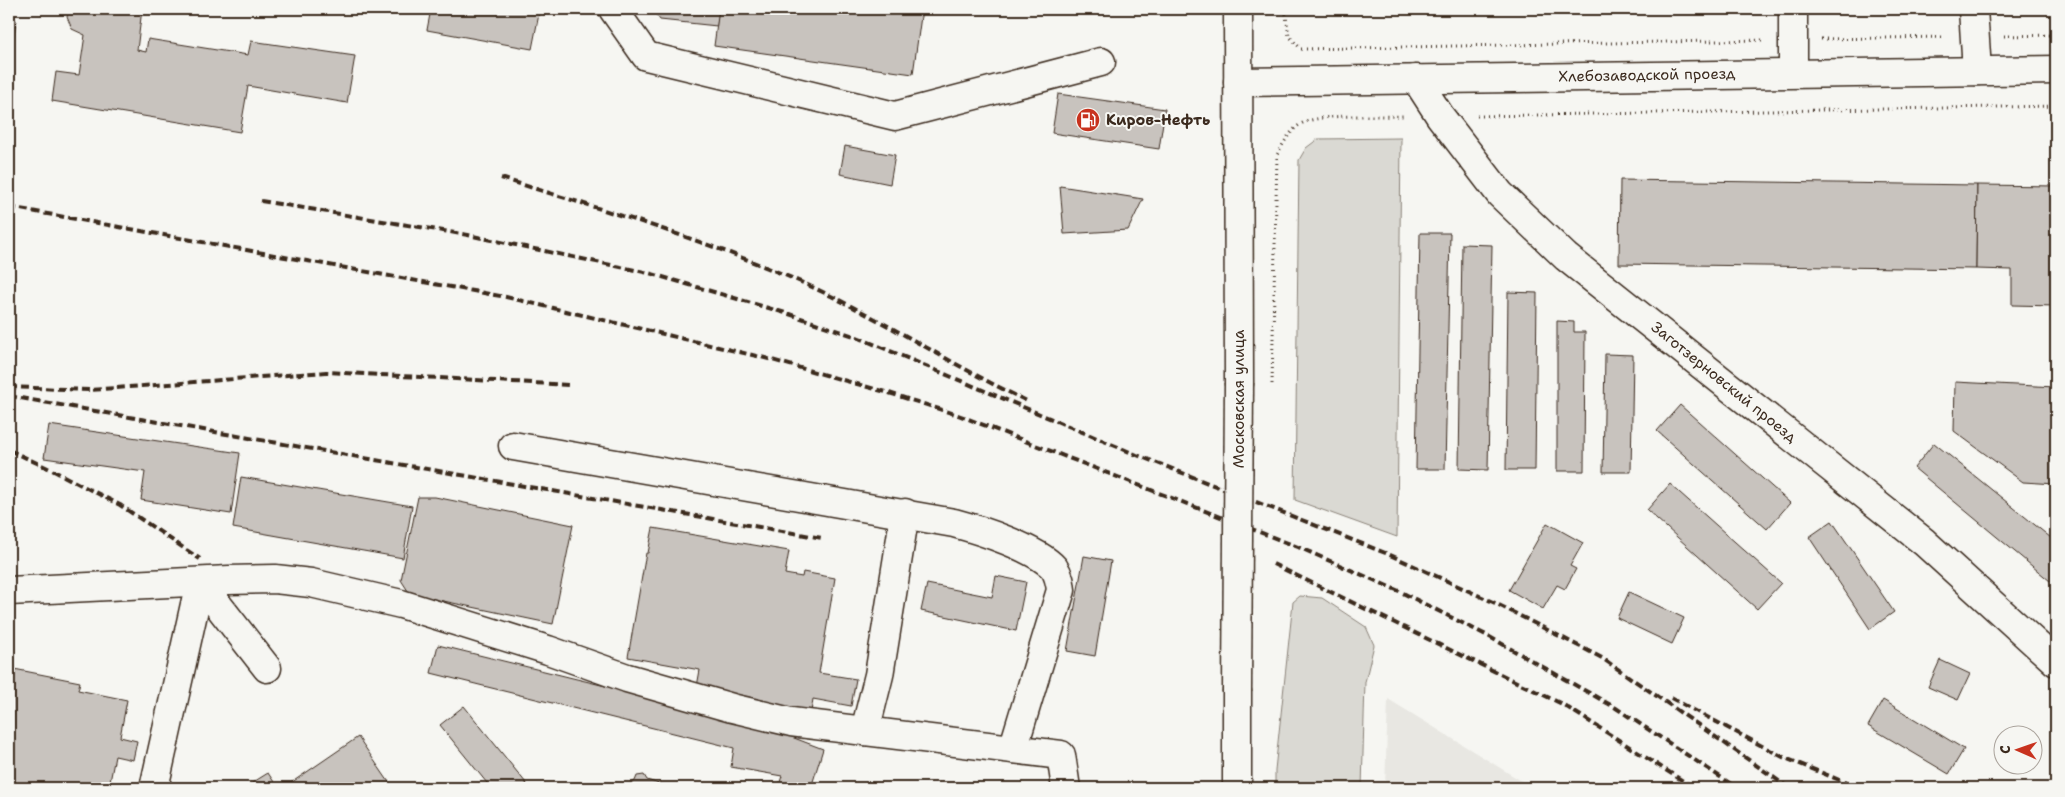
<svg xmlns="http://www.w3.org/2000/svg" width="2065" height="797" font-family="'Shantell Sans',sans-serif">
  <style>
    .built { fill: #e8e7e2 }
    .green { fill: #dad9d3; stroke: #8a8278 }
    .building { fill: #c8c3be; stroke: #3b2a1e }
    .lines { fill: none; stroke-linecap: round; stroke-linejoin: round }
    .minor-casing { stroke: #3b2a1e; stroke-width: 31 }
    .major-casing { stroke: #3b2a1e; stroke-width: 31 }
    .path { stroke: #3b2a1e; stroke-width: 3; stroke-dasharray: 1 4; stroke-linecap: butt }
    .minor { stroke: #f6f6f2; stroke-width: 28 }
    .major { stroke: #f6f6f2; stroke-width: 28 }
    .rail { stroke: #3b2a1e; stroke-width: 4; stroke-dasharray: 8 4; stroke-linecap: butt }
    .major-bridge-casing { stroke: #3b2a1e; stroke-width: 31; stroke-linecap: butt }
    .major-bridge { stroke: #f6f6f2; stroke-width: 28 }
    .labels { text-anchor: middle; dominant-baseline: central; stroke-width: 4; stroke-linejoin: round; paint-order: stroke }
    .street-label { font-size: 15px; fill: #3b2a1e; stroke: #f6f6f2 }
    .poi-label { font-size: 15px; font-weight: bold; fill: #3b2a1e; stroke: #f6f6f2; text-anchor: start }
  </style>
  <rect width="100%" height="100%" fill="#f6f6f2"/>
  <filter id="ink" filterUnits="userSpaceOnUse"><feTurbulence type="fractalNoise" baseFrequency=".02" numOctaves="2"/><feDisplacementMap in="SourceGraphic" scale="10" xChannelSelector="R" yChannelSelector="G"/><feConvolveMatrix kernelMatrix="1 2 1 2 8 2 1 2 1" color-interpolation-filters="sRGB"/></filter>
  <g filter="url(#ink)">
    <!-- built -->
    <path class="built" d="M1388,699L1533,788H1385Z"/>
    <!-- green -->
    <g class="green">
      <path d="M1401,138L1397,537L1295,500L1299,160L1306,148L1318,139Z"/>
      <path d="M1300,596L1322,598L1366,627L1374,645L1365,682L1362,788H1275V770L1293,602Z"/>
    </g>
    <!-- building -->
    <g class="building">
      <path d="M69,9H142L137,50L146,52L148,39L248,55L251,41L355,56L347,103L248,86L240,132L52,101L56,72L79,75L85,35L72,29L67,17Z"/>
      <path d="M431,9H540L532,49L427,30Z"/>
      <path d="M652,9H719L717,26L660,20Z"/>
      <path d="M719,9H922L913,74L714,46Z"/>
      <path d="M9,19L16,20L9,76Z"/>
      <path d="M1058,94L1165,109L1159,149L1052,133Z"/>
      <path d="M845,146L895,155L890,184L840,174Z"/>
      <path d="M1620,180L1977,185L1976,269L1619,264Z"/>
      <path d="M1977,185L2056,186V306L2012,305V270L1976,269Z"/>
      <path d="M1060,186L1143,199L1128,230L1064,234Z"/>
      <path d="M1420,233H1450L1445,469H1416Z"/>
      <path d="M1462,244L1492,245L1488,470L1459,469Z"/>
      <path d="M1508,292L1537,293L1535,470H1506Z"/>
      <path d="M1557,321L1574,322V332H1585L1584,471H1557Z"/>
      <path d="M1605,354L1633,355L1631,472H1603Z"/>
      <path d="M1955,382L2056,387V484L2023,482L1954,431Z"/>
      <path d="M1680,405L1790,503L1767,529L1657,431Z"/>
      <path d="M49,425L240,453L231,514L141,500L145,472L44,458Z"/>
      <path d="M1934,443L2056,542V586L1914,468Z"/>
      <path d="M241,477L412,506L403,558L233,528Z"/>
      <path d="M1670,484L1781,583L1757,609L1647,510Z"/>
      <path d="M418,497H435L573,525L553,624L410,594L401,580Z"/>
      <path d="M1832,521L1894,612L1870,629L1809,537Z"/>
      <path d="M1547,523L1583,543L1570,566L1576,569L1565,589L1557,585L1543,609L1509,590Z"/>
      <path d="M653,528L789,551L785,574L802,577L803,572L835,578L819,673L856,679L851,706L813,699L811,712L696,692L700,670L628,657L646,553H648Z"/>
      <path d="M1084,556L1111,561L1095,656L1067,651Z"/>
      <path d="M996,576L1026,582L1016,631L921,611L927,584L992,597Z"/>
      <path d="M1629,592L1684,618L1672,644L1617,618Z"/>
      <path d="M438,645L752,722L823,749L811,788H778L782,776L731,767L734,748L431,673Z"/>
      <path d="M1940,660L1970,674L1958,700L1928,687Z"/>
      <path d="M9,668L80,682L78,690L127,700L120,737L137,741L133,760L115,756L109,787L9,788Z"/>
      <path d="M1883,700L1964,749L1949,774L1868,726Z"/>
      <path d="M464,706L530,788H491L440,725Z"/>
      <path d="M358,737L393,788H286L285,787Z"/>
      <path d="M268,773L278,788H244Z"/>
      <path d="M644,775L647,780L671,788H625L635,781L637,776Z"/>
    </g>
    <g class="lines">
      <!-- minor casing -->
      <g class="minor-casing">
        <g id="minor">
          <path d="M613,9L646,56L895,116L1101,62"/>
          <path d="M1793,9V73"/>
          <path d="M1973,9L1977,71"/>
          <path d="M1416,79L1440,116L1500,194L1566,257L1924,542L2056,662"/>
          <path d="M1238,82L2056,70"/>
          <path d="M513,446L954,523C980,530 1036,548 1054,568C1059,575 1060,582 1061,590L1013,749"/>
          <path d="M200,582L267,668"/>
          <path d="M9,591L229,580L275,579L311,583L401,604L548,650L627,678L732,708L791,722L1061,755L1066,788"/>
          <path d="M865,731L879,675L905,513"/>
          <path d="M154,788L200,582"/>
        </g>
      </g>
      <!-- major casing -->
      <g class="major-casing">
        <g id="major">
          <path d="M1238,9L1239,383"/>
          <path d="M1237,788V692"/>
        </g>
      </g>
      <!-- path -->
      <g class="path">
        <path d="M1285,9L1289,36L1301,49L1765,40"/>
        <path d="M2004,36L2056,35"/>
        <path d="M1821,39L1945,37"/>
        <path d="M1477,116L2056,106"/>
        <path d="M1272,384L1277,155C1284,142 1291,128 1305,122C1329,113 1379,117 1406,116"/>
      </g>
      <!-- minor -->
      <use href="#minor" class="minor"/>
      <!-- major -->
      <use href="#major" class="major"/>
      <!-- rail -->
      <g class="rail">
        <path d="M501,178C606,211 711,241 812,287C886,321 955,367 1029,402"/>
        <path d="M261,201L468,235L649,273L789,314L857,337L1137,455L1388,554L1495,603L1602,658L1789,788"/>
        <path d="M9,207L506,297L765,358L889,393L958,415L1298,547L1399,591L1488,636L1616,708L1737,788"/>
        <path d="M9,387L90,390L326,372L570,385"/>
        <path d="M9,396L822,538"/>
        <path d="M9,450L50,469L120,505L200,559"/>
        <path d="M1273,564L1562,704L1694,788"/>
        <path d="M1671,698L1785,758L1859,788"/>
      </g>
      <!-- major-bridge casing -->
      <g class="major-bridge-casing">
        <path id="major-bridge" d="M1237,692L1239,383"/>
      </g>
      <!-- major-bridge -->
      <use href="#major-bridge" class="major-bridge"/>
    </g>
  </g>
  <!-- icons -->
  <defs>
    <g id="fuel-disc" transform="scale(1.25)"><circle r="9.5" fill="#c8321e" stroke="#f6f6f2"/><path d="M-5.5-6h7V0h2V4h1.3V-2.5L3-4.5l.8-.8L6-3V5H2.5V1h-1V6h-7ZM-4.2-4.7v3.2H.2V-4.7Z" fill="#fff"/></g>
  </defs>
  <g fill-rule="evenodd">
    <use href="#fuel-disc" x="1088" y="120"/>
  </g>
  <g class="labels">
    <!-- street labels -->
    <g class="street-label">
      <text transform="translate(1647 75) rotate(-1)">Хлебозаводской проезд</text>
      <text transform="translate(1724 382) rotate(39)">Заготзерновский проезд</text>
      <text transform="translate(1239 399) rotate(-90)">Московская улица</text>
    </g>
    <!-- poi labels -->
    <g class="poi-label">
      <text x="1106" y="120">Киров-Нефть</text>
    </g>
  </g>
  <!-- margin -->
  <rect width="2065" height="797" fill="none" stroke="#f6f6f2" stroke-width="30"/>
  <rect x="15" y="15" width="2035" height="767" fill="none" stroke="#3b2a1e" stroke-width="2" filter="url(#ink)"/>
  <!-- north arrow -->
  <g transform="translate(2018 750) rotate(272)"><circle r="24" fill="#f6f6f2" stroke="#aba49d"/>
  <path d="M0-4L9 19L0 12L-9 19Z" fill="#c8321e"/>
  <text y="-8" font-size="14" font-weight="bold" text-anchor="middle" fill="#3b2a1e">С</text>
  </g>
</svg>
